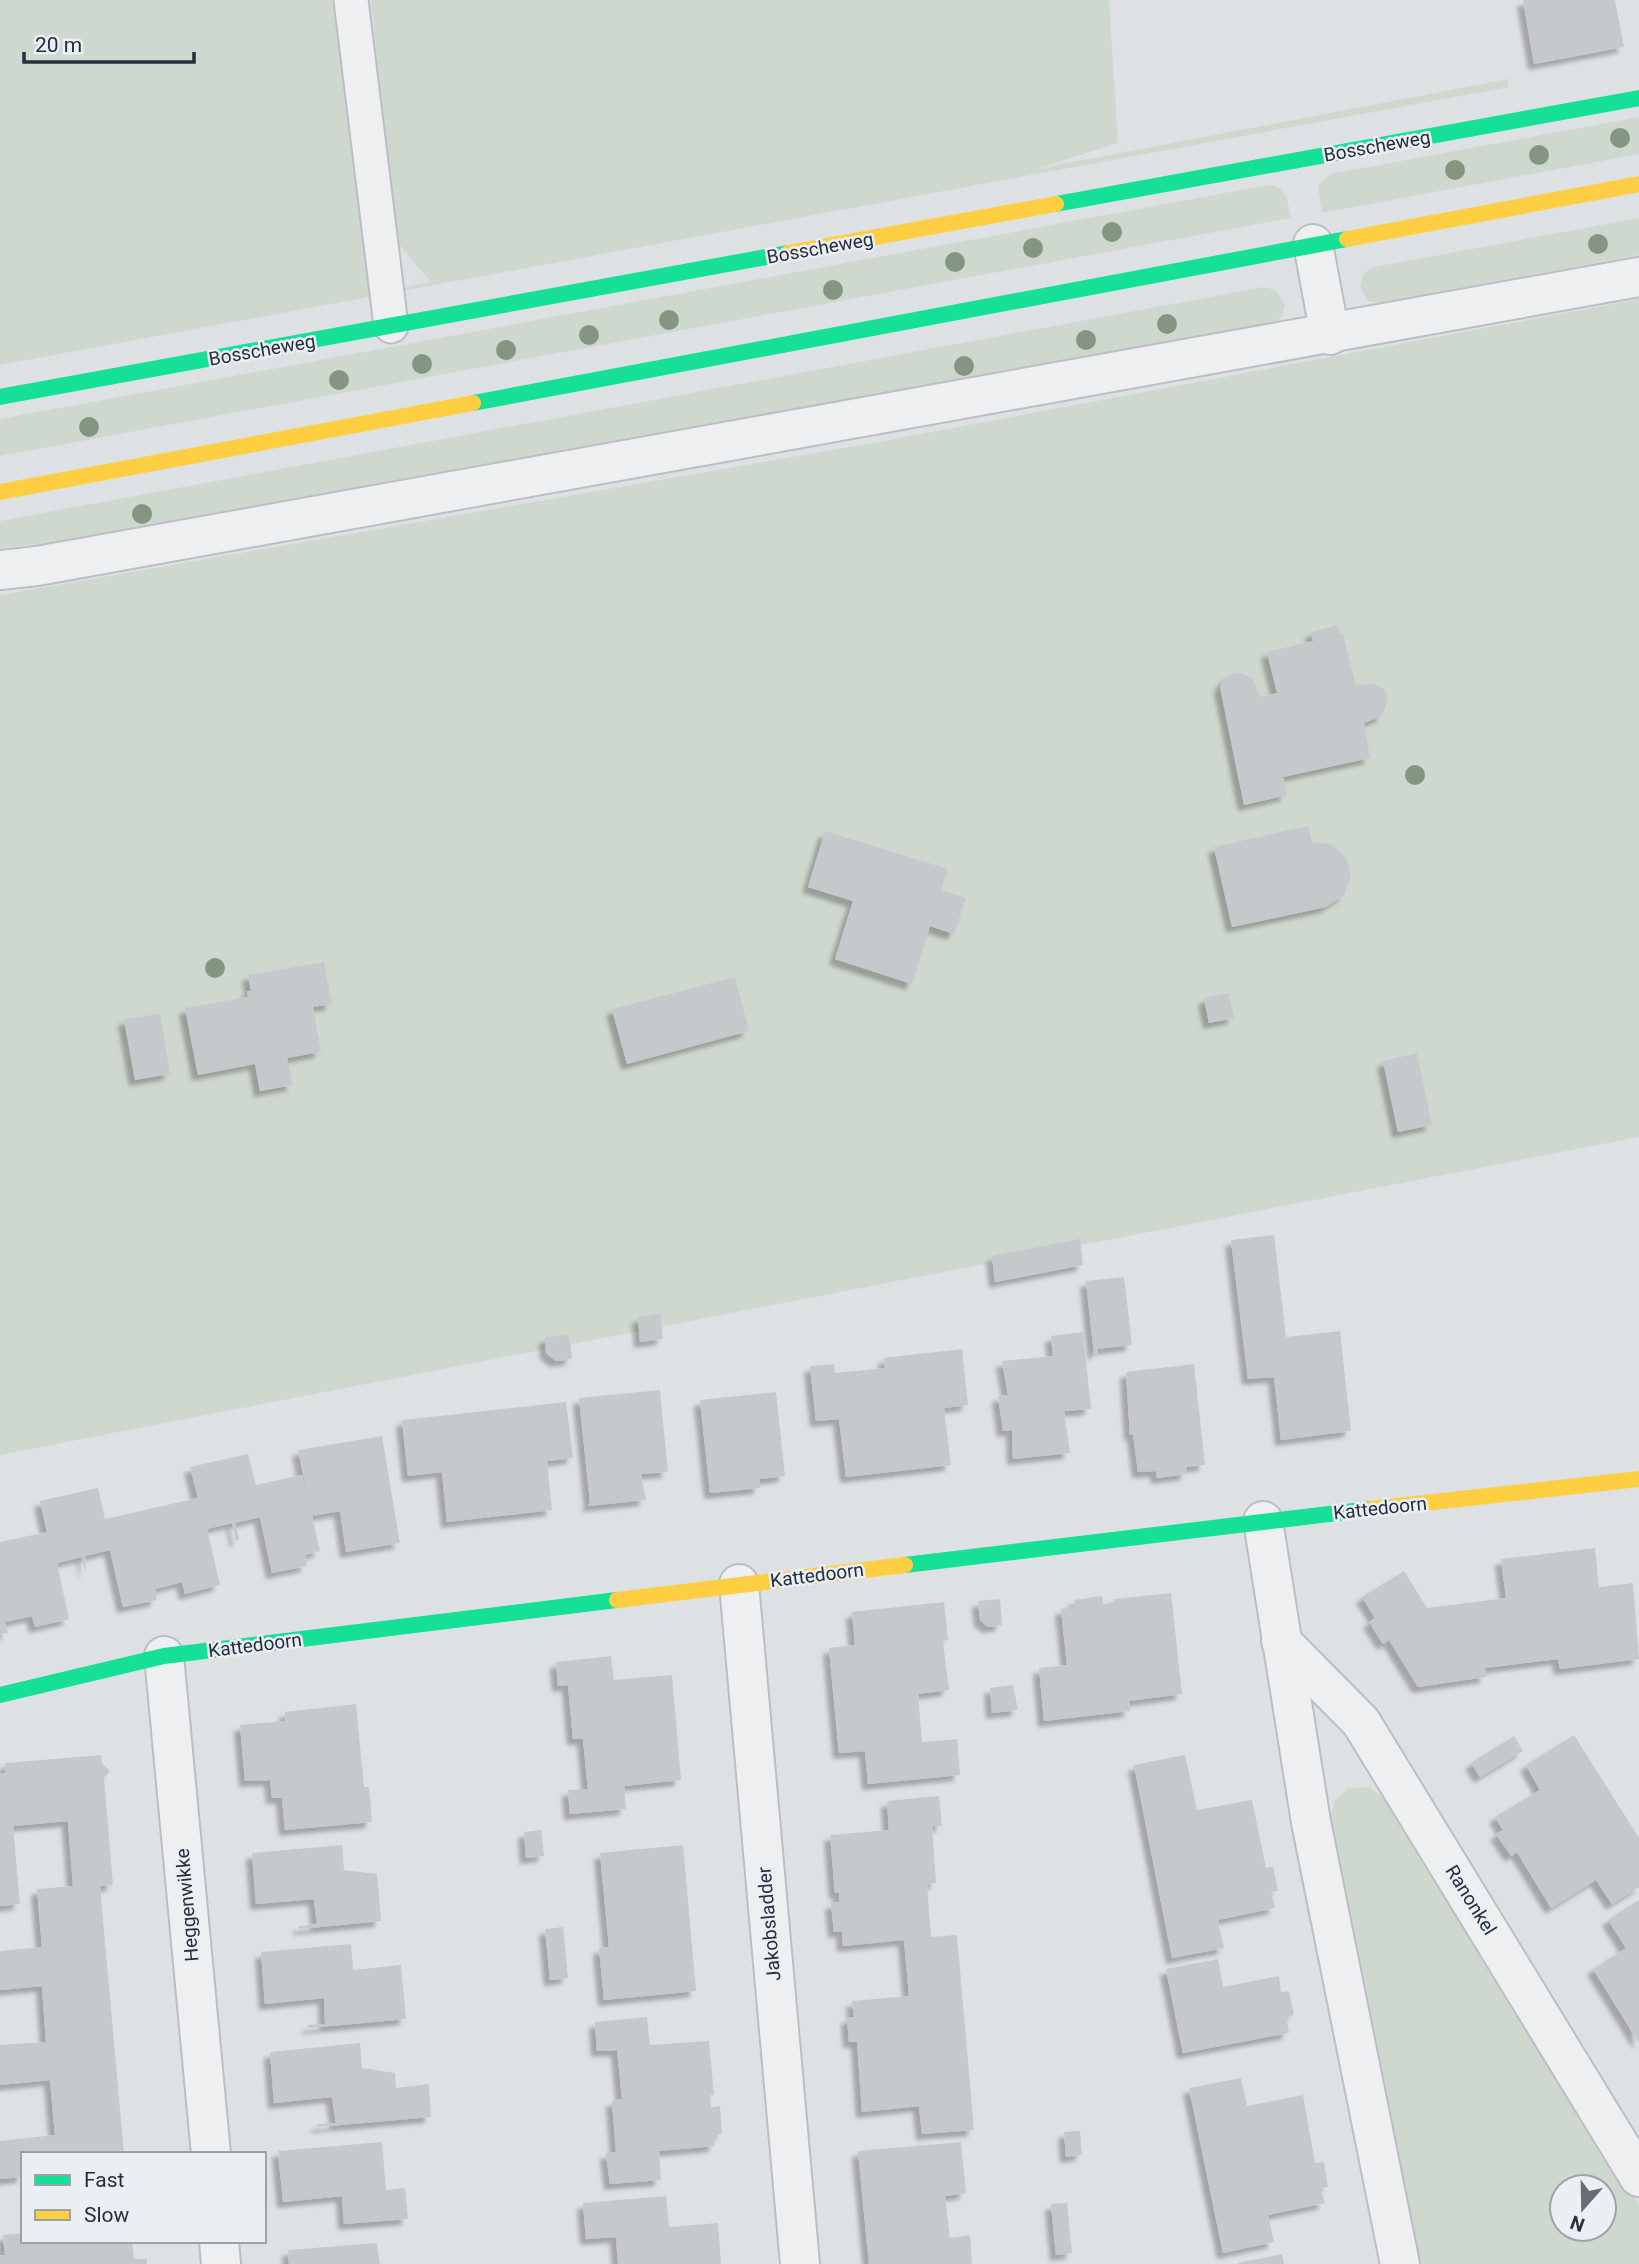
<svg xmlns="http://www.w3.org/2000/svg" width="1639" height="2264" font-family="Roboto,sans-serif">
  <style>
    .green { fill: #cfd8cf; fill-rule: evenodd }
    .building { fill: #c6c9cc; filter: url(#shadow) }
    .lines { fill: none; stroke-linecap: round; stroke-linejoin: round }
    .lane-casing { stroke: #bcbfc2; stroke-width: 37 }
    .street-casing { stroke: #bcbfc2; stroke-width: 42 }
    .lane { stroke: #edeff1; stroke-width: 33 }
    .street { stroke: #edeff1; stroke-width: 38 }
    .fast { stroke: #16e098; stroke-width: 16 }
    .slow { stroke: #ffcf43; stroke-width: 16 }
    .tree { fill: #849682 }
    .labels { text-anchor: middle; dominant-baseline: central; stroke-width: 5; stroke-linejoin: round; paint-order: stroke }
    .street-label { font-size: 19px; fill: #252e3d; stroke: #ebeff4 }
  </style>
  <defs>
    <filter id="shadow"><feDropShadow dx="-6" dy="6" stdDeviation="2" flood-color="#0004"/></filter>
  </defs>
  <rect width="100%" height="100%" fill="#dee1e4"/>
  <!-- green -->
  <g class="green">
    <path d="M0,0H341L375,293L431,282L396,241L371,0H1109L1118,143L1036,169L1508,79L1509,87L0,365Z"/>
    <path d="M1639,117V154L1322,213L1318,186L1330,174Z"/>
    <path d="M1268,185C1287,186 1288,203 1291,218L0,456V419Z"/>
    <path d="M1639,218V255L1381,303L1368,301L1360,287L1363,274L1374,267Z"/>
    <path d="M1264,287L1276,290L1285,305L1282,317L1272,324L86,539L0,548V521Z"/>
    <path d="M1639,299V1137L0,1455V595L889,440Z"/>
    <path d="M1369,1787L1385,1799L1639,2205V2264H1417L1328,1823L1335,1801L1348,1788ZM1562,2187H1604V2229H1562Z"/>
  </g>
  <!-- building -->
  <g class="building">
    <path d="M1523,0H1615L1624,47L1534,64Z"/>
    <path d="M1338,625L1340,635L1343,634L1356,685L1374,684L1384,689L1388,698L1382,716L1364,723L1370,758L1283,777L1287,795L1244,805L1220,687L1225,678L1235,673L1244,674L1253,679L1260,697L1277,693L1267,652L1313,641L1311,632Z"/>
    <path d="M1308,826L1312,842L1332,844L1347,859L1351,876L1344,895L1326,907L1232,927L1214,847Z"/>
    <path d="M825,831L948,869L941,890L966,898L954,934L930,926L912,984L835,959L853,901L808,887Z"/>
    <path d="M324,962L332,1004L313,1007L321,1052L287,1058L293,1085L260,1091L255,1064L198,1075L185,1008L248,997L247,991H251L248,975Z"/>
    <path d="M735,977L749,1031L627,1064L612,1009Z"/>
    <path d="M1229,993L1234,1018L1209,1023L1204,998Z"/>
    <path d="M160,1014L170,1074L135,1080L124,1019Z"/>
    <path d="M1417,1053L1432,1125L1398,1132L1383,1061Z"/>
    <path d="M1274,1235L1286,1337L1340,1331L1351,1431L1281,1440L1274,1377L1248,1379L1231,1240Z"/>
    <path d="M1080,1239L1083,1265L995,1282L992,1256Z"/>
    <path d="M1124,1277L1132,1345L1097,1349L1098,1353L1094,1354L1086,1281Z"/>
    <path d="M660,1313L663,1339L640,1342L638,1317Z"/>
    <path d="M1083,1332L1091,1409L1064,1411L1070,1453L1013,1459L1012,1430L1003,1431L998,1396L1008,1395L1002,1361L1053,1356L1051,1336Z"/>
    <path d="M569,1335L572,1359L556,1361L546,1353L545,1337Z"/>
    <path d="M962,1349L968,1405L944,1408L951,1465L846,1477L839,1419L816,1421L810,1366L834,1364L835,1373L885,1368L884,1358Z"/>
    <path d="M1194,1364L1205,1465L1186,1467L1187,1474L1157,1478L1156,1471L1138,1472L1133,1434L1130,1435L1126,1372Z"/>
    <path d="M660,1390L668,1472L641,1474L646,1500L588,1506L590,1502L579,1398Z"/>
    <path d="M776,1392L785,1476L760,1479V1488L710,1493L700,1400Z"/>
    <path d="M566,1402L573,1458L547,1461L552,1510L447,1522L442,1472L408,1476L402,1420Z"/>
    <path d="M382,1436L400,1543L346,1552L340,1511L312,1516L320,1551L305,1555L307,1566L272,1573L260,1517L235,1523L239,1540L236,1541L232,1523L207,1529L220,1585L185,1594L182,1582L155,1589L157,1600L123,1607L110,1550L85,1556L86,1574L82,1557L57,1563L69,1619L35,1627L32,1616L5,1622L8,1633L0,1634V1542L47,1532L40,1501L98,1488L105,1519L198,1498L190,1467L248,1454L256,1485L302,1475L310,1507L298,1450Z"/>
    <path d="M1595,1548L1599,1587L1633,1583L1639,1659L1560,1669L1558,1659L1485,1668L1486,1677L1418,1687L1389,1640L1383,1644L1369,1622L1375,1618L1362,1597L1404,1571L1427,1608L1506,1598L1501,1559Z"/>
    <path d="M1171,1593L1182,1694L1129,1701L1130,1711L1044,1721L1039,1668L1067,1665L1061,1609L1075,1607L1074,1600L1102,1596L1103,1604L1114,1603V1599Z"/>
    <path d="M1000,1599L1002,1625L988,1627L980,1620L978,1601Z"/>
    <path d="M944,1602L948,1640L943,1641L949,1690L918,1694L922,1742L957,1739L960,1775L868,1784L865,1751L839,1753L829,1648L855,1645L852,1612Z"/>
    <path d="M611,1656L614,1680L672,1675L681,1780L624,1786L626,1809L570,1814L568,1790L588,1789L583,1739H573L568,1685L558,1686L556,1662Z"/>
    <path d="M1013,1685L1018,1710L992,1713L990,1688Z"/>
    <path d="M356,1704L364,1787H369L372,1822L285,1830L282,1798H272L270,1780L245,1781L240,1725L285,1721V1712Z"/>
    <path d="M1574,1735L1639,1838V1887L1612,1904L1596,1880L1551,1908L1517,1852L1511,1856L1496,1834L1503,1830L1495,1817L1540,1790L1526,1765Z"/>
    <path d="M1514,1736L1523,1751L1480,1777L1471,1763Z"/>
    <path d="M101,1755L102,1764L110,1771L104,1778L113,1885L100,1886L124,2154H23V2177L0,2179V2141L55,2135L50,2080L0,2085V2045L46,2042L42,1986L0,1990V1951L42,1947L37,1889L73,1886L68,1821L13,1826L20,1904L0,1906V1774L5,1773V1763Z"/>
    <path d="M1185,1755L1197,1810L1252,1800L1266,1868L1273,1866L1278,1891L1271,1892L1275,1908L1218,1920L1224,1948L1172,1958L1134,1765Z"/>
    <path d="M939,1796L942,1826H932L936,1883L927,1884L931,1937L957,1935L974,2130L922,2134L919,2106L862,2112L857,2042H849L847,2018L854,2017L852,2001L909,1996L904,1940L843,1946L842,1931L834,1932L831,1903L839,1902V1892L835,1893L830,1835L889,1830L887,1801Z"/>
    <path d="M541,1830L544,1856L526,1858L524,1832Z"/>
    <path d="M342,1845L344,1870L377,1874L381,1921L299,1929V1926L317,1924L314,1899L256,1904L252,1853Z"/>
    <path d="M683,1845L696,1991L604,2000L599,1948L609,1947L600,1853Z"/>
    <path d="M1639,1900V2043L1593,1969L1626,1948L1608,1920Z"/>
    <path d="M563,1927L568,1978L550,1980L545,1929Z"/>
    <path d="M351,1944L353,1970L401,1965L406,2019L308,2028V2025L325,2024L324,1998L265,2004L261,1952Z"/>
    <path d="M1218,1959L1223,1987L1279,1976L1281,1992L1289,1991L1294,2015L1286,2017L1289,2033L1183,2053L1166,1969Z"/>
    <path d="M647,2017L650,2045L709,2041L714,2095H710L711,2107L720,2106L722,2134L714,2135L715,2146L659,2151L661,2180L610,2184L606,2153L616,2152L612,2101L622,2099L617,2050L597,2051L595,2022Z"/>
    <path d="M360,2043L362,2068L395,2073L396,2088L429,2084L431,2117L317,2127V2124L336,2123L332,2097L274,2103L270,2052Z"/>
    <path d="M1241,2078L1247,2106L1303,2095L1315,2163L1324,2162L1328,2187L1320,2188L1325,2203L1268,2215L1274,2242L1223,2253L1189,2088Z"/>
    <path d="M1080,2131L1082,2155L1066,2157L1064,2132Z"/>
    <path d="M382,2142L386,2190L405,2188L408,2219L344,2224L342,2196L283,2202L278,2151Z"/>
    <path d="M961,2142L966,2193L945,2196L950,2238L970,2235L972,2264H869L858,2151Z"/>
    <path d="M666,2196L669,2227L718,2223L721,2264H618L616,2237L586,2239L583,2203Z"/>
    <path d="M1067,2203L1072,2253L1056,2255L1051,2204Z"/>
    <path d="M23,2233V2241H132L134,2259H147V2264H0V2255H5L3,2235Z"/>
    <path d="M377,2243L380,2264H289L288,2250Z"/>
    <path d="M1282,2254L1284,2264H1238V2263Z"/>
  </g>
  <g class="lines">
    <!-- lane casing -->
    <g class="lane-casing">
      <path id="lane" d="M351,0L391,326"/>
    </g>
    <!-- street casing -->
    <g class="street-casing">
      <g id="street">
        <path d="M1313,244L1330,335"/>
        <path d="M0,570L37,566L1639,277"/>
        <path d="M1263,1521L1311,1822L1400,2264"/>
        <path d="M739,1584L800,2264"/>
        <path d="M1281,1641L1361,1722L1639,2177"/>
        <path d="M164,1656L211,2154"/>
        <path d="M219,2241L221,2264"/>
      </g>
    </g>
    <!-- lane -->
    <use href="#lane" class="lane"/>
    <!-- street -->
    <use href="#street" class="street"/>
    <!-- fast -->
    <g class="fast">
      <path d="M1056,204L1639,98"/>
      <path d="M0,397L788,253"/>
      <path d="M473,403L1347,239"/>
      <path d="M905,1565L1371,1509"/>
      <path d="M0,1695L164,1656L617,1600"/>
    </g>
    <!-- slow -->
    <g class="slow">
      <path d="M1347,239L1639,184"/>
      <path d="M788,253L1056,204"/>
      <path d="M0,492L473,403"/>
      <path d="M1371,1509L1639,1479"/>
      <path d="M617,1600L905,1565"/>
    </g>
  </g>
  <!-- trees -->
  <g class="tree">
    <circle cx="1620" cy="138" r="10"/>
    <circle cx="1539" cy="155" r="10"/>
    <circle cx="1455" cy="170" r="10"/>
    <circle cx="1112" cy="232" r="10"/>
    <circle cx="1598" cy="244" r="10"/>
    <circle cx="1033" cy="248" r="10"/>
    <circle cx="955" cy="262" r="10"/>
    <circle cx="833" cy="290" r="10"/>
    <circle cx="669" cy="320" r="10"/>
    <circle cx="1167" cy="324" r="10"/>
    <circle cx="589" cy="335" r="10"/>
    <circle cx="1086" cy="340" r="10"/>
    <circle cx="506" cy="350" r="10"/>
    <circle cx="422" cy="364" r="10"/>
    <circle cx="964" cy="366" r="10"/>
    <circle cx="339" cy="380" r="10"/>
    <circle cx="89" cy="427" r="10"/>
    <circle cx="142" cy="514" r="10"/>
    <circle cx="1415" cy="775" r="10"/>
    <circle cx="215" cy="968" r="10"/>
  </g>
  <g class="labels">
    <!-- street labels -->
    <g class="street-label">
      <text transform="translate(1377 146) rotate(-10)">Bosscheweg</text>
      <text transform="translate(820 248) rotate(-10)">Bosscheweg</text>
      <text transform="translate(262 350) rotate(-10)">Bosscheweg</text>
      <text transform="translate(1380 1508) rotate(-6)">Kattedoorn</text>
      <text transform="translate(817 1575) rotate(-7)">Kattedoorn</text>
      <text transform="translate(255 1645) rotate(-7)">Kattedoorn</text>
      <text transform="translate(1471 1900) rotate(58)">Ranonkel</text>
      <text transform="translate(187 1905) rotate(-95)">Heggenwikke</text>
      <text transform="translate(769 1924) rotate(-95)">Jakobsladder</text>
    </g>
  </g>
  <!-- legend -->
  <rect x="21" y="2152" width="245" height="91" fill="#ebeff4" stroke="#9ca2ab" stroke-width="2"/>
  <rect x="35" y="2175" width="35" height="10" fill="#16e098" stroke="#9ca2ab" stroke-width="2"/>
  <text x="84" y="2187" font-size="21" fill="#252e3d">Fast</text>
  <rect x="35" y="2210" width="35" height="10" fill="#ffcf43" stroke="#9ca2ab" stroke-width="2"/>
  <text x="84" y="2222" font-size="21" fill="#252e3d">Slow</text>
  <!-- north arrow -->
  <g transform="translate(1583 2208) rotate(200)"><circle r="33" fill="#ebeff4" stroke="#9ca2ab" stroke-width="2"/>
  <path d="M0-5L12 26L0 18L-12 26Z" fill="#666d77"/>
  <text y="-10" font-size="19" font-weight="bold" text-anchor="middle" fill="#252e3d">N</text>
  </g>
  <!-- scale -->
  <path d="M24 52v10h170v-10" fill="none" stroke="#252e3d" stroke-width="3.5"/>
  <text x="35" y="52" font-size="21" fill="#252e3d" stroke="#ebeff4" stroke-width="5" paint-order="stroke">20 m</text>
</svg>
